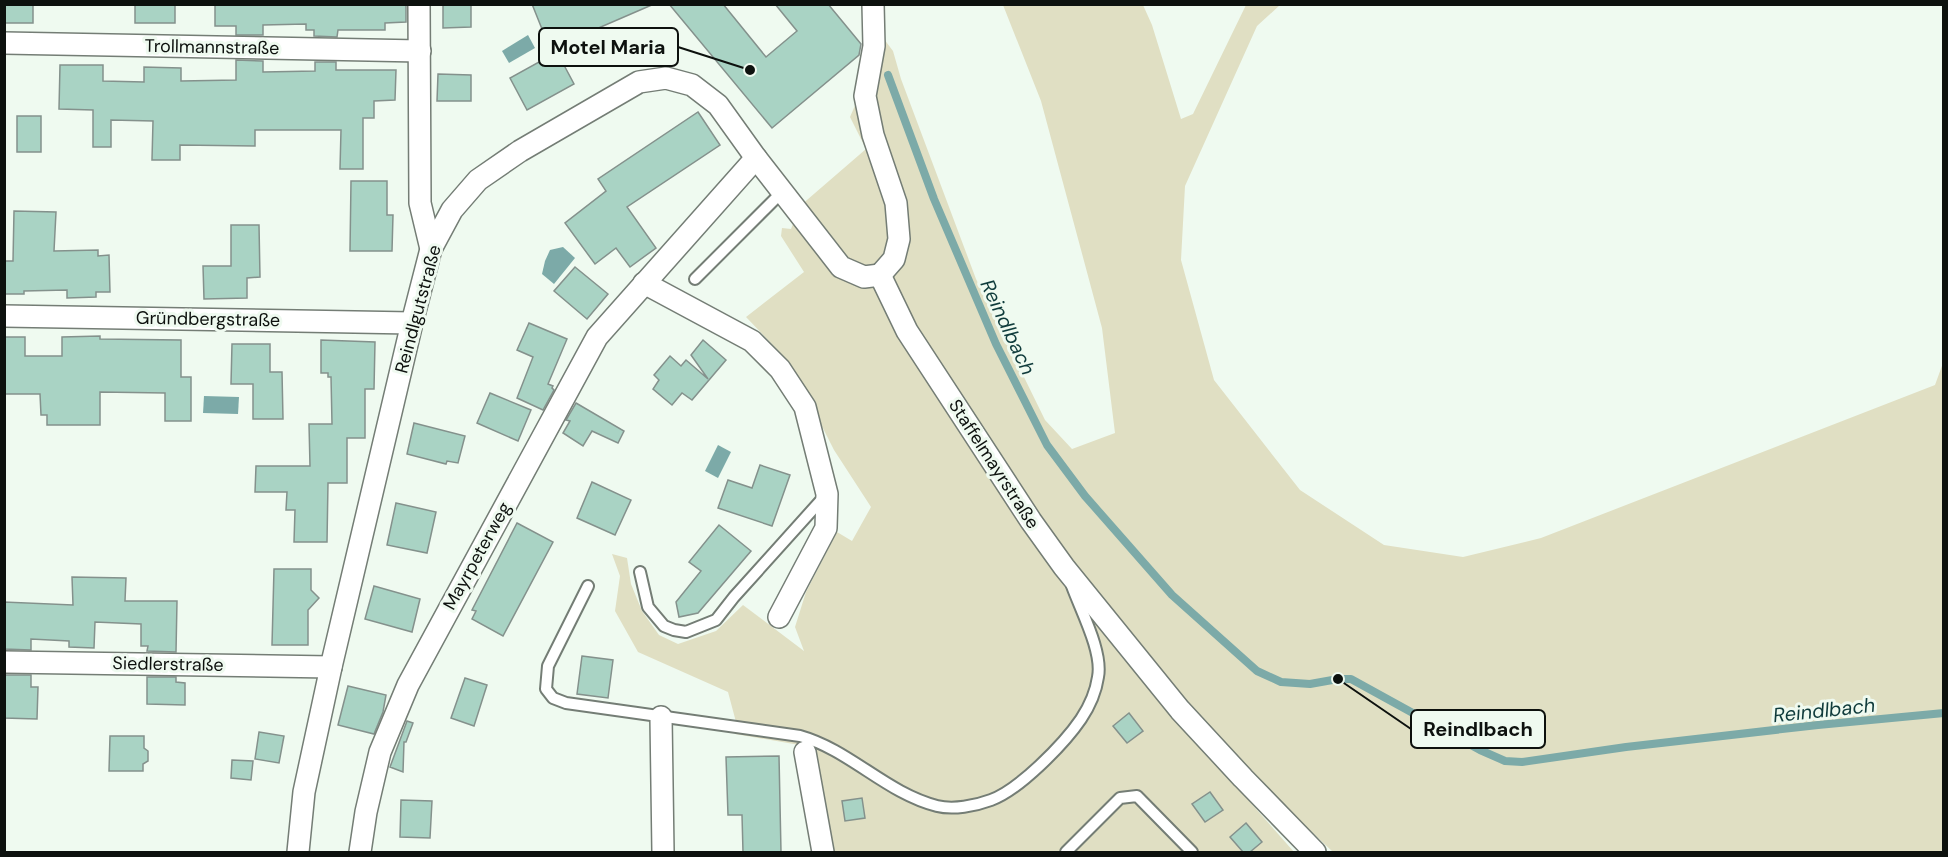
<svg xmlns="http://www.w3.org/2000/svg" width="1948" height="857" font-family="'DM Sans',sans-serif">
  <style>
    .green { fill: #e0dfc3 }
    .water { fill: #7caaa8 }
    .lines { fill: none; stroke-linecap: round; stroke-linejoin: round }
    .stream { stroke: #7caaa8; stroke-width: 8 }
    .building { fill: #a9d3c4; stroke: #84918c; stroke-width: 1.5 }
    .lane-casing { stroke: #747d75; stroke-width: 14 }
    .street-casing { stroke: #747d75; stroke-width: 24 }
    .lane { stroke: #fff; stroke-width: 10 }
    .street { stroke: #fff; stroke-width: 21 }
    .labels { text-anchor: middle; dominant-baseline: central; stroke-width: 6; stroke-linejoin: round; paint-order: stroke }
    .street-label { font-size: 18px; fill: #0d110e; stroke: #effaf0 }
    .water-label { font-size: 20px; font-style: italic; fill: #0f3b3b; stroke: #effaf0 }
    .leader { fill: none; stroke: #0d110e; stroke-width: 2 }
    .callout-dot { fill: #0d110e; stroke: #effaf0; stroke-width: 2 }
    .callout { fill: #effaf0; stroke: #0d110e; stroke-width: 2 }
    .callout-label { font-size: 20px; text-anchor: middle; font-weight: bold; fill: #0d110e }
  </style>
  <rect width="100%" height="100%" fill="#effaf0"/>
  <!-- green -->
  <path class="green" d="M1003,5H1143L1152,25L1181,119L1193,114L1246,5H1280L1257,26L1185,186L1181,260L1214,380L1300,490L1384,545L1463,557L1541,538L1935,385L1943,363V852H1333L1236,760L1108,612L1121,656L1294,852H831L811,747L735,734L736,722L728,692L638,652L615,611L620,576L612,554L627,558L631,584L642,611L659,635L678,644L716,631L743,605L804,651L795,627L806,592L837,532L852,541L871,507L834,450L790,363L746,317L804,272L781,236L782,228L791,229L800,206L866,149L850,117L884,39L893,51L901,79L976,279L1045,420L1072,449L1115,433L1102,328L1041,101Z"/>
  <!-- water -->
  <g class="water">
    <path d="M528,35L535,48L509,63L502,51Z"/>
    <path d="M563,247L575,258L554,284L542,274L545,261L550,250Z"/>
    <path d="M204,396L239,397L238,414L203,413Z"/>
    <path d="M718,445L731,452L718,478L705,471Z"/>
  </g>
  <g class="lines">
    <!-- stream -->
    <path class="stream" d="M888,75L934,199L996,344L1047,445L1085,496L1172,595L1257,671L1281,682L1310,684L1338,679H1351L1480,750L1505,761L1522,762L1626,747L1818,725L1944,713"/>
  </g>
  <!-- building -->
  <g class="building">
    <rect x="4" y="4" width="29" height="19"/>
    <rect x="135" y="4" width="40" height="19"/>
    <path d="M215,4H406V22L385,23V30H338L337,37L314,36V30H306V24L263,25V35H236V26H215Z"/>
    <path d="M443,4H471V27L443,28Z"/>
    <path d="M532,4H654L550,49Z"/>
    <path d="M669,4H723L766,57L797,31L775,4H828L861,44L859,55L772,128Z"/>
    <path d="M557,52L574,84L527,110L510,78Z"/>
    <path d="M236,60L263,61V72L315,71V62H336V70H396L395,100L374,101V118H363V169H340L341,130H255V146L180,145V160H152L153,121L111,120V147H93V110L59,109L60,65H103V81L144,82V67L181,68V81L236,80Z"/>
    <path d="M438,74L471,75V101H437Z"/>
    <path d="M698,112L720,145L627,207L656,248L630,267L616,248L595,264L565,223L606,191L598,179Z"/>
    <rect x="17" y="116" width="24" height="36"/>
    <path d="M351,181H387V215H393L392,251H350Z"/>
    <path d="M14,211L56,212L54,251L98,250V256L109,255L110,292H96V297L67,298V290L24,291V294H4V261H13Z"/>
    <path d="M231,225H259L260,277L247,278V298L204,299L203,266H231Z"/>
    <path d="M575,267L608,294L587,319L554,291Z"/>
    <path d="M529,323L567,339L548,384L553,386L552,388L554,390L543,410L517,398L533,357L517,350Z"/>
    <path d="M100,336V339L181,340V377H191V421H165V393L100,392V425H47V415H41L40,394H4V337H25V356H62V337Z"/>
    <path d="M321,340L375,342L374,389H365V438H347V483H328L327,542H294L295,510H286L287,492H255L256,466H310L309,424H332L331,377H328V373H321Z"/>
    <path d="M703,340L726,360L692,400L682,393L672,405L653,389L659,380L654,375L670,356L681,366L686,360L708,379L691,355Z"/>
    <path d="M232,344H270V372H282L283,419H253V384H231Z"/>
    <path d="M490,393L531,410L518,441L477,423Z"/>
    <path d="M576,403L624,431L618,443L592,431L583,446L563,433L570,421L566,420Z"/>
    <path d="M414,423L465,436L458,463L447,461L446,464L407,454Z"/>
    <path d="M760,465L790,475L772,526L718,508L728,480L752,488Z"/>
    <path d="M592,482L631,500L615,535L577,518Z"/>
    <path d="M396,503L436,512L427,553L387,545Z"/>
    <path d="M517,523L553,542L503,636L472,619L476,611L472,610Z"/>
    <path d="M719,525L751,551L698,613L679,617L676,602L701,571L689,562Z"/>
    <path d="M274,569H311V590L319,598L308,610V645H272Z"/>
    <path d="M72,577L126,578L125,601H177L176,652L147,651L148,646H141V624L95,622L94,648L69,647V641L31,639V650L4,649V602L73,605Z"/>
    <path d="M374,586L420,599L412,632L365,619Z"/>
    <path d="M582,656L613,660L608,698L577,694Z"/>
    <path d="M4,675H31V687H38L37,719L4,718Z"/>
    <path d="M147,677H176V682L185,683V705L147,704Z"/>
    <path d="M465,678L487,685L474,726L451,718Z"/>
    <path d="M348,686L386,695L383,712L374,734L338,725Z"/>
    <path d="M1129,713L1143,731L1127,743L1113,726Z"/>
    <path d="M407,721L413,723L406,742H404L403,772L390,767Z"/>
    <path d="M259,732L284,736L279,763L255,759Z"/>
    <path d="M110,736H144V748L148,751V761L143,764V771H109Z"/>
    <path d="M779,756L781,852H743L742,815H728L726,757Z"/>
    <path d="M232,760L253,761L251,780L231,778Z"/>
    <path d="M1210,792L1223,810L1205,822L1192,804Z"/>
    <path d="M862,798L865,818L845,821L842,801Z"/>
    <path d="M401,800L432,801L430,838L400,837Z"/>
    <path d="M1246,823L1262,842L1250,852H1243L1230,837Z"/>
  </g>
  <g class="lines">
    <!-- lane casing -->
    <g class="lane-casing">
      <g id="lane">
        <path d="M695,279L782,192"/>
        <path d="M640,572L648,607L664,626L674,630L686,632L716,620L734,597L824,497"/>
        <path d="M588,586L548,666L546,689L553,698L566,703L800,736C850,750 886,793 937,806C953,810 975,806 991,800C1019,790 1064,744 1081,719C1089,707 1096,691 1098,677C1103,652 1081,611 1072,586"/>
        <path d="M1066,852L1120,798L1137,796L1192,852"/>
      </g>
    </g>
    <!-- street casing -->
    <g class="street-casing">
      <g id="street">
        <path d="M419,4L420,203L431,249"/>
        <path d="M873,4L874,46L865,96L873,135L896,203L899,239L894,259L880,275"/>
        <path d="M4,43L420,51"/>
        <path d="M880,275L907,331L1031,521L1064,567L1180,710L1243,778L1315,852"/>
        <path d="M644,283L752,341L780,369L805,407L827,494L826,528L779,617"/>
        <path d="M4,316L412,323"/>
        <path d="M4,662L331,667"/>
        <path d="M661,717L663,852"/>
        <path d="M805,752L823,852"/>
        <path d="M298,852L304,792L331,667L412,323L431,249L452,210L478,180L520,151L639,82L666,78L692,85L718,105L756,158L841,267L864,277L880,275"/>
        <path d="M360,852L366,812L380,752L408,685L597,337L756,158"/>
      </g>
    </g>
    <!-- lane -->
    <use href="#lane" class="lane"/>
    <!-- street -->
    <use href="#street" class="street"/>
  </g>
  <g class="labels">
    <!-- street labels -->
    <g class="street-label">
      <text transform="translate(212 47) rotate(1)">Trollmannstraße</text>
      <text transform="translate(418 309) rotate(-75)">Reindlgutstraße</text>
      <text transform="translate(208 319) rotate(1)">Gründbergstraße</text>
      <text transform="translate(994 464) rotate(57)">Staffelmayrstraße</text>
      <text transform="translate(477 556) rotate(-61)">Mayrpeterweg</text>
      <text transform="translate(168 664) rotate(1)">Siedlerstraße</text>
    </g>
    <!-- water labels -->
    <g class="water-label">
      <text transform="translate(1008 327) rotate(65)">Reindlbach</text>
      <text transform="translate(1824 710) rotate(-6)">Reindlbach</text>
    </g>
  </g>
  <!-- callouts -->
  <path class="leader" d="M750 70L678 47M1338 679L1411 729"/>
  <g class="callout-dot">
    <circle cx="750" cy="70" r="6"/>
    <circle cx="1338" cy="679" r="6"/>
  </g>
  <g class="callout">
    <rect x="539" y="28" width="139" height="38" rx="6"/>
    <rect x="1411" y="710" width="134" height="38" rx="6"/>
  </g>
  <g class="callout-label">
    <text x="608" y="54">Motel Maria</text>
    <text x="1478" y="736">Reindlbach</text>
  </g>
  <!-- border -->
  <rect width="1948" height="857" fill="none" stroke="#0d110e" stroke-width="12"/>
</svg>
